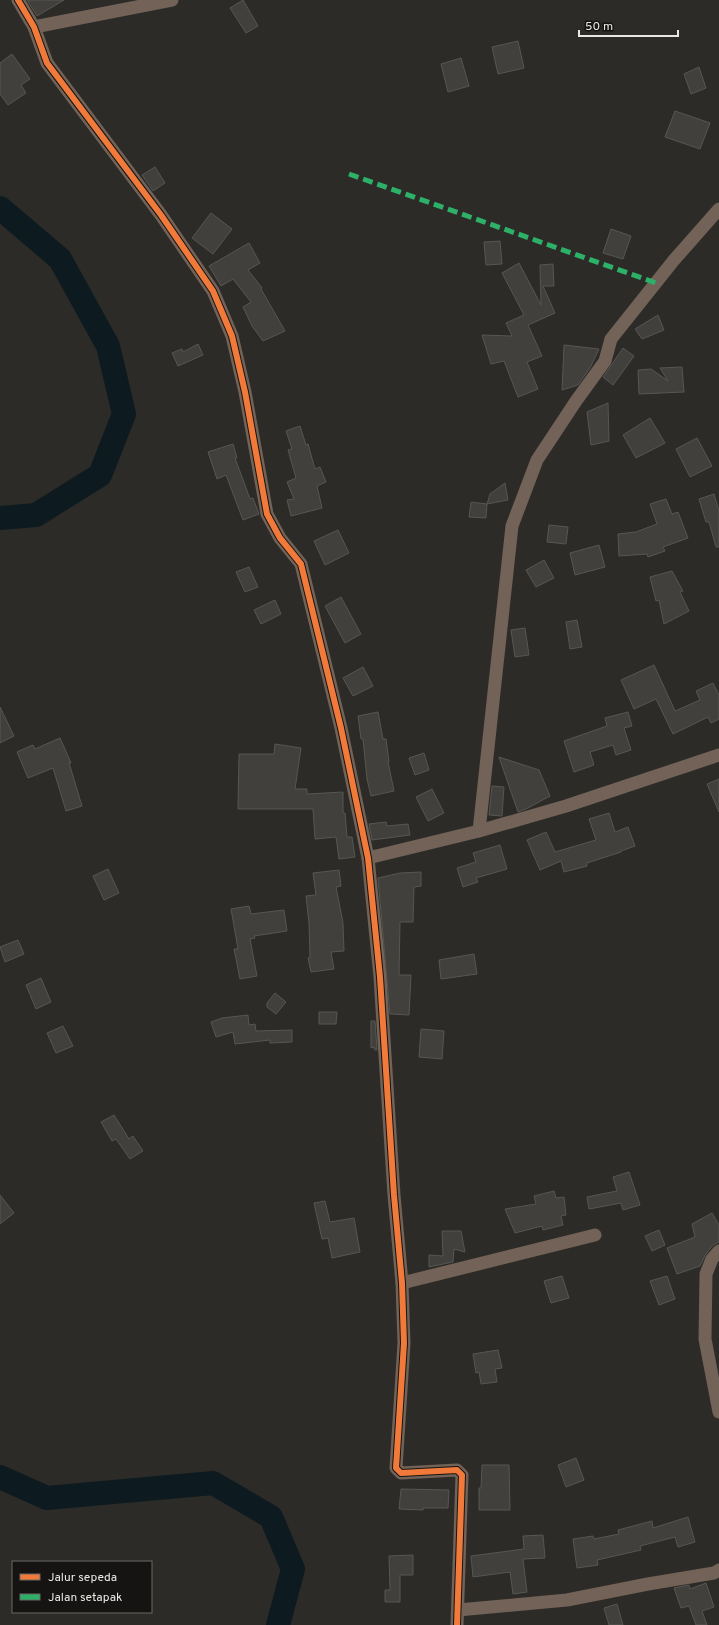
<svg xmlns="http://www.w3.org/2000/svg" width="719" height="1625" font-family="Overpass,sans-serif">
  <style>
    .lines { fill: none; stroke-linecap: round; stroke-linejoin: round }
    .river { stroke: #0d1b21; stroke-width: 24 }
    .building { fill: #41403d; stroke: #565653 }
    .minor { stroke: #726257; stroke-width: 13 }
    .quiet { stroke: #2db169; stroke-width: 5; stroke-dasharray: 10 5; stroke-linecap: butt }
    .cycleway-casing { stroke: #151412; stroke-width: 8 }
    .cycleway { stroke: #f17a3a; stroke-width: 6 }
  </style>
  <rect width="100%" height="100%" fill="#2c2b27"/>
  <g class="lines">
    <!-- river -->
    <g class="river">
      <path d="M0,208L60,259L108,346L124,414L100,475L36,515L0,518"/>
      <path d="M0,1477L47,1498L213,1483L271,1517L293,1569L278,1625"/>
    </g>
  </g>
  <!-- building -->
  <g class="building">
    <path d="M27,0H64L37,16Z"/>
    <path d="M243,0L258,26L246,33L230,8Z"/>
    <path d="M518,41L524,68L498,74L492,47Z"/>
    <path d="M12,54L30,79L21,85L26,93L8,105L0,94V63Z"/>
    <path d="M461,58L469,86L448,92L441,64Z"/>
    <path d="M699,67L706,88L691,94L684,74Z"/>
    <path d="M675,111L710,123L700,149L665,137Z"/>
    <path d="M155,167L165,183L153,191L142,175Z"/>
    <path d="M211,213L232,229L213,254L192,238Z"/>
    <path d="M611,229L631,236L623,259L603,253Z"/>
    <path d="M500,241L502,264L486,265L484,242Z"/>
    <path d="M249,243L260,263L248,270L262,288L261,289L285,331L263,341L252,326L243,307L251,302L233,279L221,286L209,266Z"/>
    <path d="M519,263L541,305L540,265L553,264L554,286H543L555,313L528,325L542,356L527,362L538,389L518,397L504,361L491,364L482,335L512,336L506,323L524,315L502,273Z"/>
    <path d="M658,315L664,330L642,339L635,329Z"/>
    <path d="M198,344L203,355L178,366L172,353L182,349L183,352Z"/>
    <path d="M564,345L599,349L590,368L578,385L562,390Z"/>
    <path d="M623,348L634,356L613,385L603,377Z"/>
    <path d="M682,367L684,392L639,394L638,370L651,369L668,381L660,368Z"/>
    <path d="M608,403L609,441L591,445L587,412Z"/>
    <path d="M650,418L665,443L636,458L623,435Z"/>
    <path d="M300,426L306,445L308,444L315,469L320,467L326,482L317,486L322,508L291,516L287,500L294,499L287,482L296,478L288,450L292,449L286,431Z"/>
    <path d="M697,438L712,466L690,477L676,449Z"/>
    <path d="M233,444L237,458H235L250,499L253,498L259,514L243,520L226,475L217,479L208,452Z"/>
    <path d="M505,483L508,500L487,504L490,494Z"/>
    <path d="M714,494L719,511V547H716L709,522H706L699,499Z"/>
    <path d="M666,499L672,514L678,512L688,538L663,547L665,551L648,557L647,554L619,556L618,534L636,532L657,524L650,504Z"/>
    <path d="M471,502L487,504L486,518L469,517Z"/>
    <path d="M549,525L568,527L566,544L547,542Z"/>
    <path d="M338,530L349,553L325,565L314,541Z"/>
    <path d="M599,545L605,567L575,575L570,553Z"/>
    <path d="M544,560L554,578L536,587L526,570Z"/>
    <path d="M249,567L258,587L245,592L236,572Z"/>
    <path d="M672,571L683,591L680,592L689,611L664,624L659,600L656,601L650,577Z"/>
    <path d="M341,597L361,634L345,643L325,606Z"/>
    <path d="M275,600L281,614L261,624L254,610Z"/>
    <path d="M577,620L582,647L570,649L566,622Z"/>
    <path d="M525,628L529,655L515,657L511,630Z"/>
    <path d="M654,665L675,711L700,700L696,691L713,683L719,695V719L711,723L708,717L673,734L656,699L634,709L621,680Z"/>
    <path d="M363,667L373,686L353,696L343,678Z"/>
    <path d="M0,707L14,736L0,743Z"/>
    <path d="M378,712L383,739H386L389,762H388L394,791L371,796L367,779L363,739H361L358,716Z"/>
    <path d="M628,712L632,726L624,728L631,750L616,755L613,745L590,752L594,765L574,772L564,741L607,726L605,718Z"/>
    <path d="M60,738L71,763H69L82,806L66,811L53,768L28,778L17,752L33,745L35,749Z"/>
    <path d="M275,744L301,748L295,789H307V794L343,792V813H345L347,837H352L355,857L339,859L336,837L315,839L313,809H238L239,754H274Z"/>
    <path d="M424,753L429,770L415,775L409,758Z"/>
    <path d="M499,757L539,770L550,796L526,809L518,812Z"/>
    <path d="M719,779V812L707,784Z"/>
    <path d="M492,786L504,787L502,816L489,815Z"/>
    <path d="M432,789L444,813L428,821L416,797Z"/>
    <path d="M609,813L615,832L628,827L635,846L621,851V852L587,863V866L564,872L561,861L540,870L527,840L546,832L555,852L596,840L589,819Z"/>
    <path d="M386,822L387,826L408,824L410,835L372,840L369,824Z"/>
    <path d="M500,845L507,869L476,878L478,882L463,887L457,868L476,862L473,853Z"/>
    <path d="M108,869L119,893L104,900L93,876Z"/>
    <path d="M339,870L341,886L336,887L343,923L344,951L331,952L334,969L311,972L308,958L310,957L309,923L306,896L316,895L313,873Z"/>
    <path d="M421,872V886L414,887L413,922H400L399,975H411L409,1015L390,1014L378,878L400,873Z"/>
    <path d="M249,906L251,914L284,910L287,931L254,936L255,938L250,939L257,976L240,979L234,949H238L231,909Z"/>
    <path d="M18,940L24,954L5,962L0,947Z"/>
    <path d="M474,954L477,974L441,979L439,960Z"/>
    <path d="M41,978L51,1002L36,1009L26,985Z"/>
    <path d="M275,993L286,1002L276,1014L267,1007V1003Z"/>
    <path d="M319,1012H337L336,1024H319Z"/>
    <path d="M248,1015L249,1025L255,1024L256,1031L292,1030V1042L270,1043V1040L235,1044L233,1032L216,1037L211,1022L222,1018Z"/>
    <path d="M371,1021H375L377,1050H375L374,1047L371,1048Z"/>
    <path d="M63,1026L73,1046L56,1053L47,1033Z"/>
    <path d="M421,1029L444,1031L442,1059L419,1057Z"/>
    <path d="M114,1115L129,1139L133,1136L143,1151L130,1159L116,1139L112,1141L101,1122Z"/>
    <path d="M629,1172L640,1205L623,1210L621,1203L589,1209L587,1197L617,1191L613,1177Z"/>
    <path d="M554,1191L556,1198L564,1197L566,1215L561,1216L563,1225L543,1230L542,1226L515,1233L505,1209L536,1204L534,1196Z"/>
    <path d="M0,1195L14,1213L0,1224Z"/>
    <path d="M325,1201L330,1222L354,1218L360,1252L332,1258L328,1238L322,1239L314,1203Z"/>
    <path d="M712,1213L719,1225V1242L713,1245L706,1254L700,1266L677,1274L667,1248L695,1237L692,1224Z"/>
    <path d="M659,1230L665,1245L652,1251L645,1236Z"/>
    <path d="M442,1231H461L465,1252L454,1249L453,1262L429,1267V1255L443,1256Z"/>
    <path d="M562,1276L569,1298L551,1303L544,1281Z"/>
    <path d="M667,1276L675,1299L659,1305L650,1281Z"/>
    <path d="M498,1350L502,1368L495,1369L497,1382L481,1384L479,1372L476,1373L473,1354Z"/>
    <path d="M576,1458L584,1480L566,1487L558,1465Z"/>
    <path d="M482,1465H509L510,1510H479V1488H481Z"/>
    <path d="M401,1489L449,1490L448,1508H423V1510L399,1509Z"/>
    <path d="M688,1517L695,1542L678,1547L675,1537L640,1546L641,1550L597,1560L598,1565L577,1568L573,1539L593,1536L594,1539L619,1534L618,1530L652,1521L653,1528Z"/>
    <path d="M543,1535L545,1558L523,1559L527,1592L513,1594L510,1572L473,1577L471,1556L524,1549L523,1536Z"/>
    <path d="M413,1555V1575H400V1602H385V1590H390L389,1556Z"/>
    <path d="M706,1583L714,1607L702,1611L707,1625H696L689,1606L681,1608L674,1588L689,1585L690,1589Z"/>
    <path d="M617,1604L623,1625H609L604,1608Z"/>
  </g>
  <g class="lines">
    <!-- minor -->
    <g class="minor">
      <path d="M18,0L34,27L47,63L161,215L213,291L232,336L245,392L267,514L280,538L301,564L341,728L368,858L380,977L394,1195L402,1283L404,1343L396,1468L401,1473L457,1470L462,1475L457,1625"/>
      <path d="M34,27L172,0"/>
      <path d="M479,831L512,526L537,460L576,401L605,361L611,339L674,260L719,209"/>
      <path d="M368,858L479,831L566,806L719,755"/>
      <path d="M719,1251L712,1259L706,1274L705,1339L719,1412"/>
      <path d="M402,1283L595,1235"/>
      <path d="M458,1610L567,1600L648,1584L714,1573L719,1570"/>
    </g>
    <!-- quiet -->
    <path class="quiet" d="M349,174L656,283"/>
    <!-- cycleway casing -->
    <g class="cycleway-casing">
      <path id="cycleway" d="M18,0L34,27L47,63L161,215L213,291L232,336L245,392L267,514L280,538L301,564L341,728L368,858L380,977L394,1195L402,1283L404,1343L396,1468L401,1473L457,1470L462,1475L457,1625"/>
    </g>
    <!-- cycleway -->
    <use href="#cycleway" class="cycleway"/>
  </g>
  <!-- legend -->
  <rect x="12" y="1561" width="140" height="52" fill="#151412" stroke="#6a6966"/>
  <rect x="20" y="1574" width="20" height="6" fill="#f17a3a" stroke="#6a6966"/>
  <text x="48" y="1581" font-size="12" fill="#e9e8e5">Jalur sepeda</text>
  <rect x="20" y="1594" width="20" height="6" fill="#2db169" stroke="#6a6966"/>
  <text x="48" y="1601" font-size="12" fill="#e9e8e5">Jalan setapak</text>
  <!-- scale -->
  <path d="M579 30v6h99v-6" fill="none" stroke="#e9e8e5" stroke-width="2"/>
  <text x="585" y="30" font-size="12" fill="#e9e8e5" stroke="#151412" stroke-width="3" paint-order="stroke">50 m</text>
</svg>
